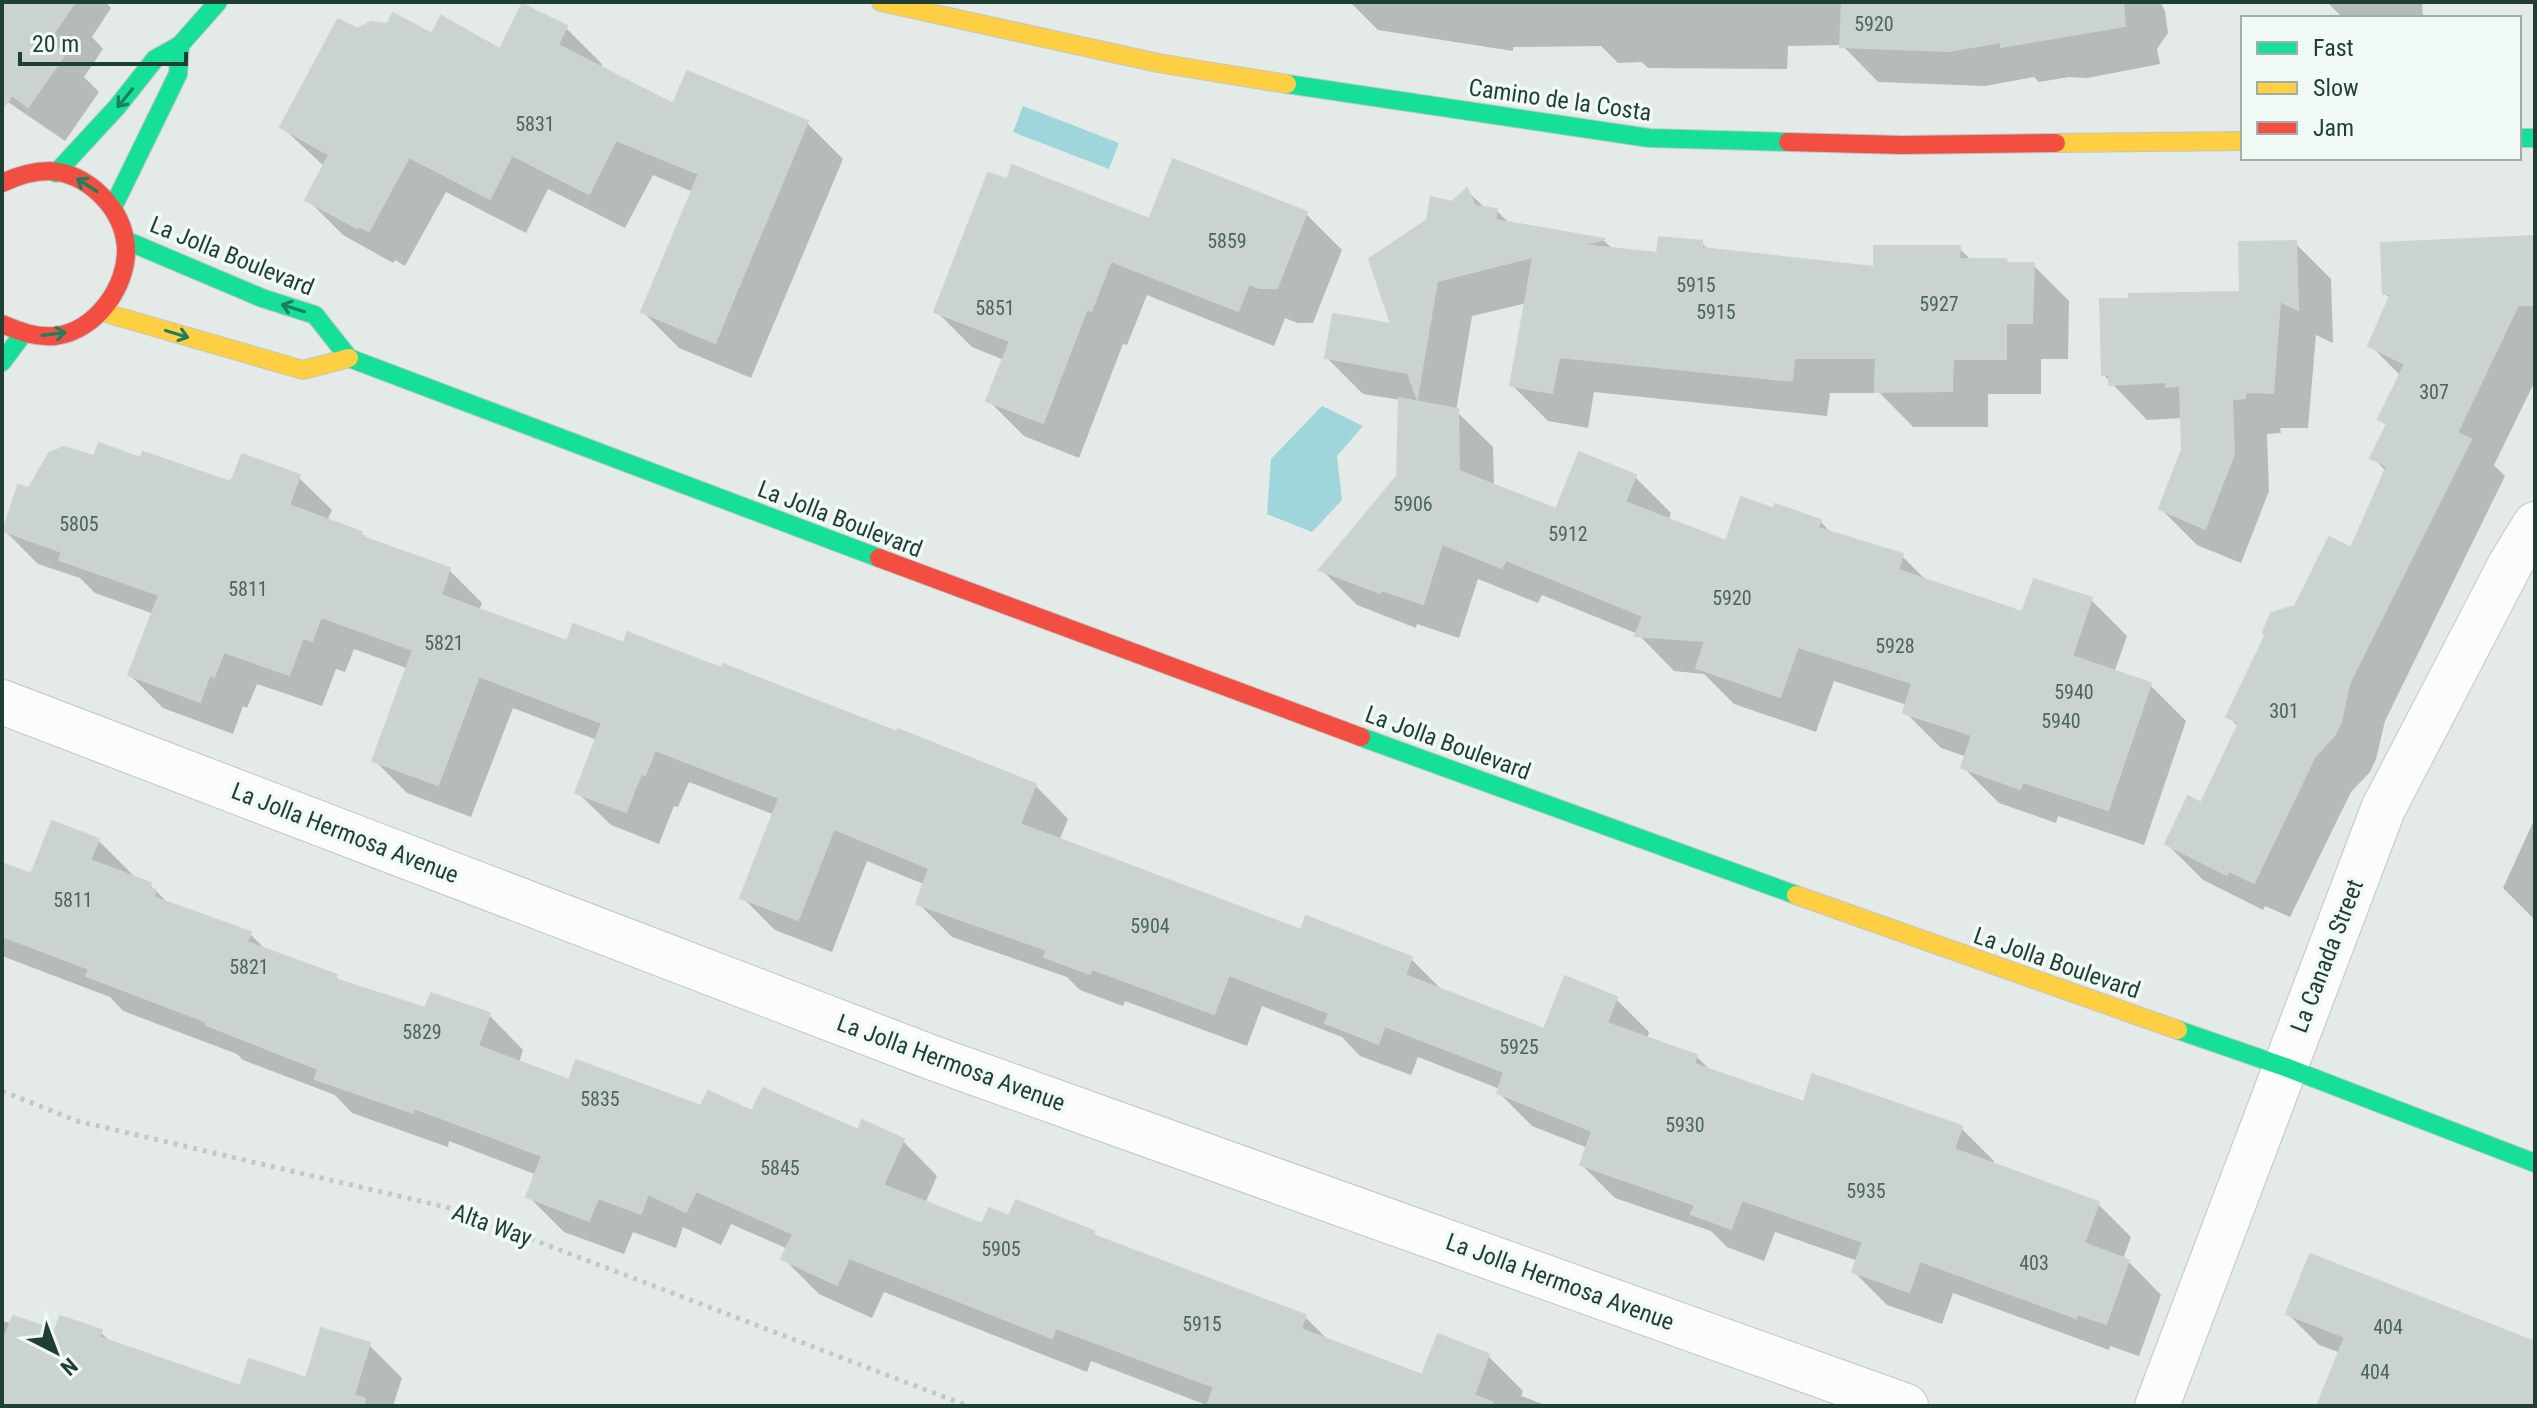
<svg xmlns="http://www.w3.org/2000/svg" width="2537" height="1408" font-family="'Roboto Condensed',sans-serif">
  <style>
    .water { fill: #9fd6dc }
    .shadow { fill: #0003 }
    .building { fill: #cbd3d0; stroke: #ccd3d0; stroke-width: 2 }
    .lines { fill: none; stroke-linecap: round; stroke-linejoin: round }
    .street-casing { stroke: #c0c7c4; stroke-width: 46 }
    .fast-casing { stroke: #bec7c4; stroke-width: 20 }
    .slow-casing { stroke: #bec7c4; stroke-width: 20 }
    .jam-casing { stroke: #bec7c4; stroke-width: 20 }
    .path { stroke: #c0cac5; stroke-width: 5; stroke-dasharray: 4 6; stroke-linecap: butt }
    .street { stroke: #fbfcfb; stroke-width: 44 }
    .fast { stroke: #16e098; stroke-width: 18 }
    .slow { stroke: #ffcf43; stroke-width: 18 }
    .jam { stroke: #f24e42; stroke-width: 18 }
    .oneway { stroke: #1b7f5d }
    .labels { text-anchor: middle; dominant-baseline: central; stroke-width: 7; stroke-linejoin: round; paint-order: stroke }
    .number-label { font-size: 20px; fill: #4b655c }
    .street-label { font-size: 24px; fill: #1f3f35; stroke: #f1f9f5 }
  </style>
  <rect width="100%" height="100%" fill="#e3eae7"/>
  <!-- water -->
  <g class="water">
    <path d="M1023,106L1119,143L1109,169L1013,132Z"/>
    <path d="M1322,406L1363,426L1337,456L1342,500L1312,532L1267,514L1271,459Z"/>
  </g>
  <!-- shadow -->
  <g class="shadow">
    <path d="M2,2H105L111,8L92,37L103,49L84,77L99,92L65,141L2,98Z"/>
    <path d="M1350,2H2160L2165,11L2168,33L2157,49L2160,64L2087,78L2069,77L2039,82L2034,77L1985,86L1878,82L1842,45L1788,46L1787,69L1648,68L1642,62L1618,63L1601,46L1513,47V51L1378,30Z"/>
    <path d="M2327,2H2422L2423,18H2343Z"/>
    <path d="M523,7L566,28L602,64L600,69L674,107L807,123L843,159L751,378L679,348L643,312L693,192L653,175L625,228L548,189L526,233L446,192L405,266L395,260L393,263L343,235L307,199L325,167L282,127L357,32L433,36L501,51Z"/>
    <path d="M1174,162L1306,214L1342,250L1313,323H1297L1285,318L1274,346L1147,295L1127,345L1123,344L1079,458L1024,436L988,400L1004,360L972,347L936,311L1150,221Z"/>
    <path d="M1467,191L1486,209L1497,211L1510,224L1604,241L1614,250L1659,256L1701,243L1709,250L1876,269L1959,248L1972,261H2005L2010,265H2033L2069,301L2068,359H2041V394H1988V427H1913L1880,393H1830L1827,416L1594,392L1588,428L1548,421L1512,385L1527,303L1472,316L1456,411L1493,447L1494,487L1557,512L1635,477L1671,513L1668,521L1727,544L1775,512L1820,521L1832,534L1902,556L1929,583L2024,615L2091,600L2127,636L2114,673L2150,685L2186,721L2144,845L2058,816L2056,823L1999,803L1963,767L1967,757L1941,748L1905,712L1907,705L1834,681L1816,732L1734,704L1704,674L1674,671L1638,634L1542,595L1538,603L1478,579L1459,638L1417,624L1416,628L1357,605L1322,570L1399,476L1401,400L1363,394L1327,358L1394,326L1452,205Z"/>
    <path d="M2535,238V381L2494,465L2505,476L2385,721L2376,759L2370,772L2351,792L2290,917L2265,906L2263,910L2203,880L2167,844L2202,805L2239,727L2228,717L2295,611L2352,551L2387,472L2372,457L2388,426L2381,419L2401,376L2370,345L2391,299L2385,294Z"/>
    <path d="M2295,243L2331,279L2333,343L2316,335L2308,428H2280L2281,433L2267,434L2269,491L2241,563L2197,545L2161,509L2184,450L2183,418L2147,420L2104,375L2242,294Z"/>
    <path d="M96,458L141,460L233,484L298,477L332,510L327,521L361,533L369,541L449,570L482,603L479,611L568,644L1035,785L1068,819L1059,841L1302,932L1411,959L1444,992L1545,1031L1616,999L1649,1032L1647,1039L1696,1056L1712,1072L1805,1104L1961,1128L1994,1161L1993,1165L2098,1204L2131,1237L2123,1259L2128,1261L2161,1295L2139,1356L2110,1346L2109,1350L1953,1293L1942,1324L1887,1305L1854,1272L1858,1261L1775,1232L1764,1261L1727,1247L1711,1231L1615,1198L1582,1165L1588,1148L1532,1126L1499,1093L1500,1089L1418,1057L1411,1075L1360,1056L1342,1037L1262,1006L1247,1046L1125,1001L1123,1006L1080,990L1067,977L952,937L919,904L926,885L867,861L832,952L775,930L742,897L775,815L689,782L678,807L674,806L659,844L611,825L577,792L597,740L513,708L471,817L407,793L374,760L409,669L354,649L345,672L336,669L322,706L257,684L247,708L243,706L233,734L163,708L130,675L154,614L95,593L80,578L38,564L5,531L30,491Z"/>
    <path d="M2535,818V920L2503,888Z"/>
    <path d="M98,840L133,875L132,878L150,885L169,904L250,934L268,952L336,977L342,983L426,1011L489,1015L523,1050L519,1063L570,1083L702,1109L753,1114L903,1141L937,1176L925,1204L983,1227L1010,1219L1093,1232L1101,1240L1305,1317L1331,1343L1423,1378L1439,1337L1488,1356L1523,1391L1521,1396L1548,1406H1209L1091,1361L1087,1372L884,1292L872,1318L819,1294L784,1259L788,1249L731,1224L721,1245L683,1227L676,1248L633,1232L624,1254L564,1232L529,1197L537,1175L449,1141L448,1147L352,1113L335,1095L243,1060L237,1054L123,1011L110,997L2,956V865L32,876Z"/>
    <path d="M2288,1314L2535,1344V1406H2320L2341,1353L2319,1345Z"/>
    <path d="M2,1321L56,1333L100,1332L113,1344L241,1388L307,1381L369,1345L402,1378L393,1406H2Z"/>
  </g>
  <!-- building -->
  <g class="building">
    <path d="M2,2H75L47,43L65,54L28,107L12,95L2,109Z"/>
    <path d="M1842,2H2123L2125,26L2001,47V42L1948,51L1840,47Z"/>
    <path d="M522,4L567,26L558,45L673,104L687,71L808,121L715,343L641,312L699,174L616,140L589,194L512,155L490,199L409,157L369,231L359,226L357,228L305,200L329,155L280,127L338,19L357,29L371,22L387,24L393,13L432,34L441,16L500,49Z"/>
    <path d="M1173,159L1307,212L1277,288H1259L1249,284L1238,311L1111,261L1091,311L1087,309L1043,423L986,401L1010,341L934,312L988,173L1007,179L1012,165L1149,219Z"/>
    <path d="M1467,188L1475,206L1497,209L1495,220L1605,239L1583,245L1657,253L1659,237L1702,241V248L1874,267V246H1960L1959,259H2006L2007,263H2034L2032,323H2006V359H1953L1952,391L1875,392L1876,358H1794L1792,381L1559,357L1552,393L1510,386L1533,257L1437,281L1417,398L1408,373L1325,358L1333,314L1391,324L1369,259L1427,220L1431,197L1452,202Z"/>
    <path d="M2535,236V305H2518L2457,433L2471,439L2349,684L2341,722L2334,736L2315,756L2254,883L2229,871L2227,875L2165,844L2188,796L2201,803L2239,723L2226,717L2265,636L2263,632L2271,613L2291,607L2294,608L2329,537L2351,548L2387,466L2370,458L2387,424L2378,419L2405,364L2368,346L2391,294H2383L2381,243Z"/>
    <path d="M2296,241L2298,310L2280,301L2273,393L2245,392V398L2232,399L2234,454L2205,529L2159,509L2182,449L2180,386L2166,387V382L2109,385V375H2102L2100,299H2129V294L2240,292L2239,242Z"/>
    <path d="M1399,398L1458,409L1459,471L1556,509L1579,452L1636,475L1625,502L1726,541L1741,497L1774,509L1775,504L1821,520L1818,528L1903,554L1898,570L2022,612L2034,579L2092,598L2072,656L2151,683L2108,810L2023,782L2020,789L1961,768L1972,735L1903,713L1912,683L1798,647L1780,697L1696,668L1705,641L1635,636L1643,616L1506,560L1502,568L1442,544L1423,604L1381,590L1380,593L1319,570L1397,476Z"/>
    <path d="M99,443L140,458L143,452L231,482L242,454L300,475L289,505L362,532L360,536L450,568L441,595L567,641L573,624L624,643L627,632L721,668L723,664L897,732L898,729L1036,784L1020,824L1301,930L1306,916L1412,957L1405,975L1544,1029L1565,976L1617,997L1607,1023L1697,1055L1694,1064L1804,1102L1812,1074L1962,1126L1954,1149L2099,1202L2084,1243L2129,1260L2106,1324L2077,1314L2076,1318L1920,1261L1909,1292L1852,1272L1863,1242L1742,1200L1731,1229L1691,1214L1695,1205L1580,1165L1592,1131L1497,1093L1504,1072L1385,1026L1378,1044L1325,1023L1329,1013L1229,975L1214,1014L1092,969L1090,974L1044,957L1047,950L916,904L929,868L834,829L798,920L740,898L779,798L655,750L645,775L641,774L626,812L575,793L602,723L479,676L438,785L372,761L413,650L321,617L312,641L303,638L289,675L224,652L214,677L210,674L200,702L128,675L159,595L59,560L62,552L3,531L18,485L29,488L49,453L64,447L94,456Z"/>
    <path d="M52,821L99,839L90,860L151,883L149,888L156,890L153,897L251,932L247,942L337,975L335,979L425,1008L431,993L490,1013L478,1046L569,1080L576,1060L701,1106L708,1091L752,1111L763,1088L858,1130L862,1120L904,1139L883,1185L982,1224L989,1208L1009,1216L1016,1200L1094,1231L1093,1235L1306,1315L1301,1329L1422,1375L1438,1334L1489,1354L1474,1395L1492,1402L1491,1406H1207L1214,1387L1056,1328L1052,1338L849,1258L837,1285L781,1259L793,1234L696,1191L686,1212L648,1194L641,1214L598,1198L589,1221L526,1197L542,1156L414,1108L413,1113L315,1079L318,1069L206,1025L207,1022L86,976L89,969L2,936V863L31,874Z"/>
    <path d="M2310,1254L2535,1342V1406H2317L2345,1337L2286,1314Z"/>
    <path d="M13,1316L55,1330L60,1316L102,1330L99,1337L240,1386L249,1359L306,1378L321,1328L370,1343L354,1395L365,1399L364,1406H2V1344Z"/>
  </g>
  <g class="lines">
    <!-- street casing -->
    <g class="street-casing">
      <g id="street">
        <path d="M2,702L933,1058L1906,1406"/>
        <path d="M2157,1406L2383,809L2511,563L2535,524"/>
      </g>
    </g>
    <!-- fast casing -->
    <g class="fast-casing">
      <g id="fast">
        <path d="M1287,84L1649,138L1788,142"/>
        <path d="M2519,138H2535"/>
        <path d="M56,173L117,107L155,59L180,45L218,2"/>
        <path d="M113,207L178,74L180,45"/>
        <path d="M125,240L262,298L315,315L349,358L879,558"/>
        <path d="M2,362L23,334"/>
        <path d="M1361,737L1796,895"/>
        <path d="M2178,1030L2285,1067L2535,1163"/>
      </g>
    </g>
    <!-- slow casing -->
    <g class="slow-casing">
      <g id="slow">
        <path d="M881,2L1158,63L1287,84"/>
        <path d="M2056,143L2243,141"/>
        <path d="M102,312L303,370L349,358"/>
        <path d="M1796,895L2178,1030"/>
      </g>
    </g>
    <!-- jam casing -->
    <g class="jam-casing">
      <g id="jam">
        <path d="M1788,142L1902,145L2056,143"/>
        <path d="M2,183C17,176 33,171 49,171C88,173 123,208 126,247C128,286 96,331 55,336C36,338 19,331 2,324"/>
        <path d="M879,558L1361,737"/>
      </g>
    </g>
    <!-- path -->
    <path class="path" d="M2,1091L77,1121L450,1208L968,1406"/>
    <!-- street -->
    <use href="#street" class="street"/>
    <!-- fast -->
    <use href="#fast" class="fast"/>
    <!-- slow -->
    <use href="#slow" class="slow"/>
    <!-- jam -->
    <use href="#jam" class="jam"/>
  </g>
  <!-- one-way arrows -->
  <defs><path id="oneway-shaft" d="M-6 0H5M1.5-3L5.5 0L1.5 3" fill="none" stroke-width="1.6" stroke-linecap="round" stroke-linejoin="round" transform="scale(2)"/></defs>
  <g class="oneway">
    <use href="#oneway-shaft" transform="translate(125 98) rotate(129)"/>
    <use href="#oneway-shaft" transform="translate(87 185) rotate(-147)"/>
    <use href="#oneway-shaft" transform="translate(293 308) rotate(-162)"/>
    <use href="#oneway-shaft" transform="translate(54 334) rotate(-7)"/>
    <use href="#oneway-shaft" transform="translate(177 334) rotate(17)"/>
  </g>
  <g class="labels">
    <!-- number labels -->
    <g class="number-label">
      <text x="1874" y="24">5920</text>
      <text x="535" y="124">5831</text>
      <text x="1227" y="241">5859</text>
      <text x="1696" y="285">5915</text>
      <text x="1939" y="304">5927</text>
      <text x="995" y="308">5851</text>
      <text x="1716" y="312">5915</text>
      <text x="2434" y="392">307</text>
      <text x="1413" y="504">5906</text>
      <text x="79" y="524">5805</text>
      <text x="1568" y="534">5912</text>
      <text x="248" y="589">5811</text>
      <text x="1732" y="598">5920</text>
      <text x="444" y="643">5821</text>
      <text x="1895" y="646">5928</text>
      <text x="2074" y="692">5940</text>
      <text x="2284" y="711">301</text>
      <text x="2061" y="721">5940</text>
      <text x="73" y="900">5811</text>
      <text x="1150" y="926">5904</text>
      <text x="249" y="967">5821</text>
      <text x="422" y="1032">5829</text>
      <text x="1519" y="1047">5925</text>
      <text x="600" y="1099">5835</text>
      <text x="1685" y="1125">5930</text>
      <text x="780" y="1168">5845</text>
      <text x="1866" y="1191">5935</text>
      <text x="1001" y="1249">5905</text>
      <text x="2034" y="1263">403</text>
      <text x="1202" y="1324">5915</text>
      <text x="2388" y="1327">404</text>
      <text x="2375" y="1372">404</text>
    </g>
    <!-- street labels -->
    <g class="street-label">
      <text transform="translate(1560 100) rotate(8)">Camino de la Costa</text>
      <text transform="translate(232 256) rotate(22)">La Jolla Boulevard</text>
      <text transform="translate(840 519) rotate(21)">La Jolla Boulevard</text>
      <text transform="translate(1448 743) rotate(20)">La Jolla Boulevard</text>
      <text transform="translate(345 833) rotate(21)">La Jolla Hermosa Avenue</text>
      <text transform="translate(2327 956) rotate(-69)">La Canada Street</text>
      <text transform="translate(2057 963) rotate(19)">La Jolla Boulevard</text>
      <text transform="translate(951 1063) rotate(20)">La Jolla Hermosa Avenue</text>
      <text transform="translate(492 1225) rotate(20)">Alta Way</text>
      <text transform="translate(1560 1282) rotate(20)">La Jolla Hermosa Avenue</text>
    </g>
  </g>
  <!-- border -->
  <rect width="2537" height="1408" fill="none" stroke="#1f3f35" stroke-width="8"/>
  <!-- legend -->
  <rect x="2241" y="16" width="280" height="144" fill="#f1f9f5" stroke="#9dafa8" stroke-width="2"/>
  <rect x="2257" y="42" width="40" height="12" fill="#16e098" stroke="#9dafa8" stroke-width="2"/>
  <text x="2313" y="56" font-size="24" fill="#1f3f35">Fast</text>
  <rect x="2257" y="82" width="40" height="12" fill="#ffcf43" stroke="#9dafa8" stroke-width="2"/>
  <text x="2313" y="96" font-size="24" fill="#1f3f35">Slow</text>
  <rect x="2257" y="122" width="40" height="12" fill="#f24e42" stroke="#9dafa8" stroke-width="2"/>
  <text x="2313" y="136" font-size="24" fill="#1f3f35">Jam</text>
  <!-- north arrow -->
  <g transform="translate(56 1352) rotate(138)" stroke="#f1f9f5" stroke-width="6" paint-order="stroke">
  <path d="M0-6L14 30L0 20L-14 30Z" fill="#1f3f35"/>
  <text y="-12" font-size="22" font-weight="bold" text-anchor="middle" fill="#1f3f35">N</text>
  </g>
  <!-- scale -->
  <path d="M20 52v12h166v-12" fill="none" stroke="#1f3f35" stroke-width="4"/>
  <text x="32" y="52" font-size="24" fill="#1f3f35" stroke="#f1f9f5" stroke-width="6" paint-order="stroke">20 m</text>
</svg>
